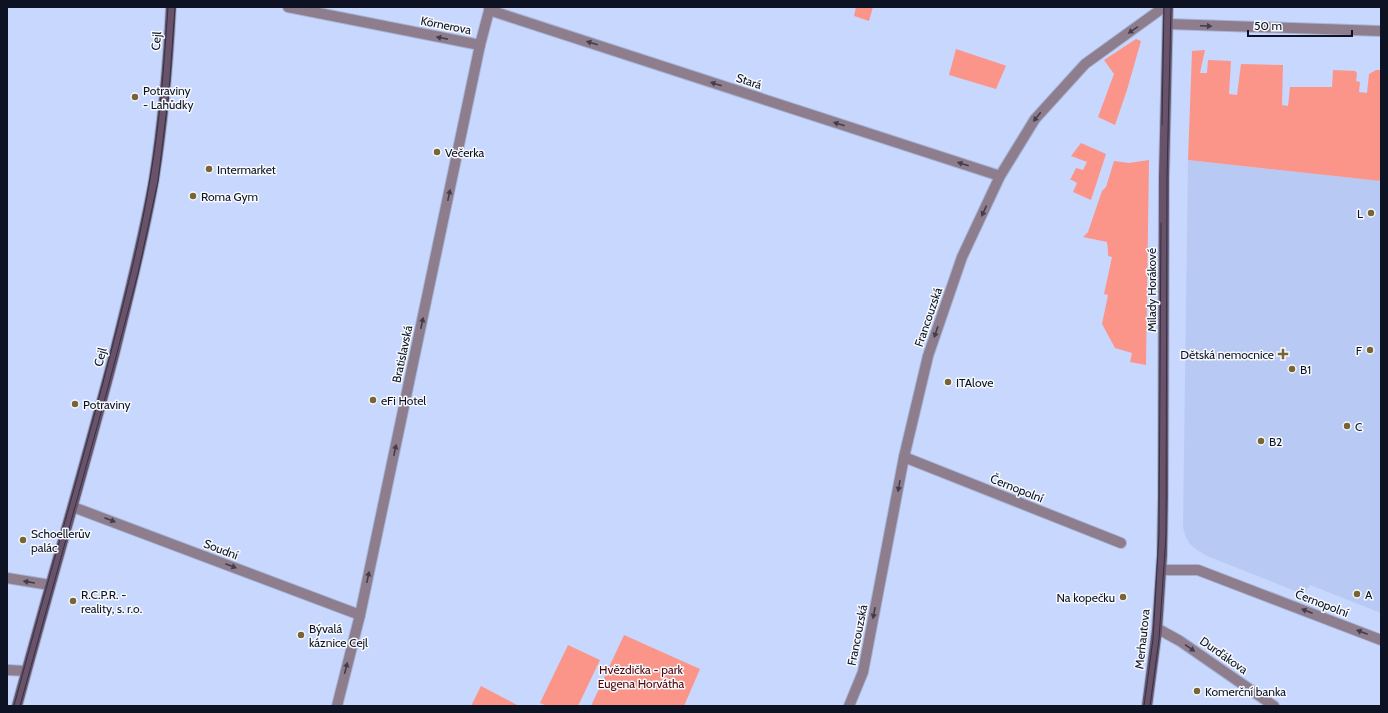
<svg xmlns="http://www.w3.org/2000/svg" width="1388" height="713" font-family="Cabin,sans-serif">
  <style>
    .built { fill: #b8c9f4 }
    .green { fill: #fc9589 }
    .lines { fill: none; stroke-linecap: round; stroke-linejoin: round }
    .street-casing { stroke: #a6b4d6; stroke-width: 12 }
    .secondary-casing { stroke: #a6b4d6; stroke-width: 12 }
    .street { stroke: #8e7d8d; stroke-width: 10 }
    .secondary { stroke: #6a536a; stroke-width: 10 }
    .tram { stroke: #2d3448; stroke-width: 1 }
    .oneway { fill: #413d4d }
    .poi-dot { fill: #796433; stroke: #f6f9fd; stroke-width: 1.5 }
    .labels { text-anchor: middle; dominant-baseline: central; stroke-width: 3; stroke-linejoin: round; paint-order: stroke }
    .street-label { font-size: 12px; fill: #0d1323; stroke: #f6f9fd }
    .poi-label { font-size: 12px; fill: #0d1323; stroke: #f6f9fd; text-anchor: start }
    .park-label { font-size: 12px; fill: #530607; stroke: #f6f9fd }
  </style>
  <rect width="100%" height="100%" fill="#c8d7fd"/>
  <!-- built -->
  <path class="built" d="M1188,160L1381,181V613L1310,585L1307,590L1300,593L1207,556L1197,550L1189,543L1185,535L1183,527Z"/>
  <!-- green -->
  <g class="green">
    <path d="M856,7H873L869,21L854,16Z"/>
    <path d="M1136,39L1141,41L1127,90L1115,125L1098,117L1114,74L1104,60Z"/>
    <path d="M956,49L1004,65L1006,66L996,89L949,75Z"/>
    <path d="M1205,50L1200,73H1207L1208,60L1231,61L1229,94L1237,95L1241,64L1283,65L1282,105L1288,106L1290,87H1332L1333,70L1355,71L1357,73L1356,81L1360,82L1359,92L1367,93L1369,74L1376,70H1381V181L1188,160L1192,51Z"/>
    <path d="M1081,143L1106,154L1091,200L1073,192L1077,183L1072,180H1070L1076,168L1083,170L1087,162L1071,156Z"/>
    <path d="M1149,160L1146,365L1130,362L1132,353L1115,348L1102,324L1108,295L1104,294L1112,257L1108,256V252L1107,242L1083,237L1088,232L1102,191L1106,187L1114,161L1129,163Z"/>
    <path d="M624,635L700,669L684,706H591Z"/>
    <path d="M568,645L600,660L578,706H547L540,703Z"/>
    <path d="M481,686L519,706H471Z"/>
  </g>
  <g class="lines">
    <!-- street casing -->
    <g class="street-casing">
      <g id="street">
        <path d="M288,7L480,45"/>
        <path d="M489,10L1000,176"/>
        <path d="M1168,24L1381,31"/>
        <path d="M904,457L1121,543"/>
        <path d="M73,507L360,615"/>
        <path d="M1161,570H1198L1381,640"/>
        <path d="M7,578L50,585"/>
        <path d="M1157,630H1160L1180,641L1274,706"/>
        <path d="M7,670L26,671"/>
        <path d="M337,706L360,615L480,45L490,7"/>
        <path d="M849,706L863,672L904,457L928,356L962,257L1000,176L1035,119L1085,64L1164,7"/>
      </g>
    </g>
    <!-- secondary casing -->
    <g class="secondary-casing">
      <g id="secondary">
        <path d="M17,706C49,587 84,470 115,351C129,294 144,237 154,179C163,122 168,65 171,7"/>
        <path d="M1147,706L1157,630L1162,555L1163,498L1164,176L1168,7"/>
      </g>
    </g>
    <!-- street -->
    <use href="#street" class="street"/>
    <!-- secondary -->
    <use href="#secondary" class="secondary"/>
    <!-- tram -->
    <g class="tram">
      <path d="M1162,125L1164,7"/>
      <path d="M14,706C46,585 82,466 113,344C127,290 141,235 150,179C160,122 164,65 168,7"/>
      <path d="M20,706L107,391L138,273L158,181L169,91L175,7"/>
      <path d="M1144,706L1153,639L1159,535L1161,223"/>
      <path d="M1150,706L1159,639L1166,535L1167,175L1171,7"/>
    </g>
  </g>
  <!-- one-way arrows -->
  <defs><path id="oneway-solid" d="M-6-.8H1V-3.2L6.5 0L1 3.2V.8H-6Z"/></defs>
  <g class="oneway">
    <use href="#oneway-solid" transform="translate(1206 26) rotate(2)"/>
    <use href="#oneway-solid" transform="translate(1133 30) rotate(145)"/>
    <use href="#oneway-solid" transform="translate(442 38) rotate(-169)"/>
    <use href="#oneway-solid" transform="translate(592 43) rotate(-162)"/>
    <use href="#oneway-solid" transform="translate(716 84) rotate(-162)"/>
    <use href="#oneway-solid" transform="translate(1037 117) rotate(129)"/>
    <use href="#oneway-solid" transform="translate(839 124) rotate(-162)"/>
    <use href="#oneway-solid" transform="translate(963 164) rotate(-162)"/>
    <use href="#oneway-solid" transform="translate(449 195) rotate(-78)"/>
    <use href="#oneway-solid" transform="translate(984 211) rotate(115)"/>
    <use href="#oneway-solid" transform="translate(422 323) rotate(-78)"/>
    <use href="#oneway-solid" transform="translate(936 332) rotate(109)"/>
    <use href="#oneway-solid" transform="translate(395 450) rotate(-78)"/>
    <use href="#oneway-solid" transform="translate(899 486) rotate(100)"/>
    <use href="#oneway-solid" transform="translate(110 520) rotate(21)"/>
    <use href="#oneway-solid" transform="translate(231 566) rotate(21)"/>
    <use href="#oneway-solid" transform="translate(368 577) rotate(-78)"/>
    <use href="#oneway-solid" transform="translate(29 582) rotate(-171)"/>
    <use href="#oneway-solid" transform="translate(1307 611) rotate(-159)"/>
    <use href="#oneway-solid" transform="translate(874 613) rotate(101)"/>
    <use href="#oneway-solid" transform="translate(1362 632) rotate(-159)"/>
    <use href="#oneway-solid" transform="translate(1190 648) rotate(35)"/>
    <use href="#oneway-solid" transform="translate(346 668) rotate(-76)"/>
  </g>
  <!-- markers -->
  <g class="poi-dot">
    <circle cx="135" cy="97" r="4"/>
    <circle cx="437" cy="152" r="4"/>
    <circle cx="209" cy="169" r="4"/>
    <circle cx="193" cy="196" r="4"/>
    <circle cx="1371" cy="213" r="4"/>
    <circle cx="1370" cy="350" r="4"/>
    <path d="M1281 348h4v4h4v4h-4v4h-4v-4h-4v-4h4z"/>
    <circle cx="1292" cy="369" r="4"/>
    <circle cx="948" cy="382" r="4"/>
    <circle cx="373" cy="400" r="4"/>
    <circle cx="75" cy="404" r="4"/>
    <circle cx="1347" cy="426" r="4"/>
    <circle cx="1261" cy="441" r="4"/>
    <circle cx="23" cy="540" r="4"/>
    <circle cx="1357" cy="594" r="4"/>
    <circle cx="1123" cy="597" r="4"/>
    <circle cx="73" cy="601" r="4"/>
    <circle cx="301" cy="635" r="4"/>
    <circle cx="1197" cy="691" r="4"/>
  </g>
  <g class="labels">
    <!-- street labels -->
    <g class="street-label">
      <text transform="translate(446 25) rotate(11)">Körnerova</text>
      <text transform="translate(156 41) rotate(-86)">Cejl</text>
      <text transform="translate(749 81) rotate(18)">Stará</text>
      <text transform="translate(1151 290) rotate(-90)">Milady Horákové</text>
      <text transform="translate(928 317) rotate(-71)">Francouzská</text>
      <text transform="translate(402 354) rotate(-78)">Bratislavská</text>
      <text transform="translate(100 357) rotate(-76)">Cejl</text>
      <text transform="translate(1017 488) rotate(22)">Černopolní</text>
      <text transform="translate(221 549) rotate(21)">Soudní</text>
      <text transform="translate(1322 603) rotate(21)">Černopolní</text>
      <text transform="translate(857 635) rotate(-79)">Francouzská</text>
      <text transform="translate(1142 639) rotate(-84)">Merhautova</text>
      <text transform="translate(1224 655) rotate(35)">Durďákova</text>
    </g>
    <!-- poi labels -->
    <g class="poi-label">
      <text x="143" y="90">Potraviny<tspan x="143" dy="14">- Lahůdky</tspan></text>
      <text x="445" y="152">Večerka</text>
      <text x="217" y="169">Intermarket</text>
      <text x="201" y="196">Roma Gym</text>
      <text x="1363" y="213" text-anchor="end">L</text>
      <text x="1362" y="350" text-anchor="end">F</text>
      <text x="1274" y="354" text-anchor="end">Dětská nemocnice</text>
      <text x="1300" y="369">B1</text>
      <text x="956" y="382">ITAlove</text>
      <text x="381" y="400">eFi Hotel</text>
      <text x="83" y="404">Potraviny</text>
      <text x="1355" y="426">C</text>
      <text x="1269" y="441">B2</text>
      <text x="31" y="533">Schoellerův<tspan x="31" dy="14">palác</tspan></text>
      <text x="81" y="594">R.C.P.R. -<tspan x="81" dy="14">reality, s. r.o.</tspan></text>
      <text x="1365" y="594">A</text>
      <text x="1115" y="597" text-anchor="end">Na kopečku</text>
      <text x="309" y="628">Bývalá<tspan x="309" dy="14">káznice Cejl</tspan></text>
      <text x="1205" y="691">Komerční banka</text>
    </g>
    <!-- park labels -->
    <g class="park-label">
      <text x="641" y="669">Hvězdička - park<tspan x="641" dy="14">Eugena Horvátha</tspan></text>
    </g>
  </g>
  <!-- border -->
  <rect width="1388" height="713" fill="none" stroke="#0d1323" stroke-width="16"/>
  <!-- scale -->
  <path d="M1248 30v6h104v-6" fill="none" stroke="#0d1323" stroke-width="2"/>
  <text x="1254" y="30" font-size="12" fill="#0d1323" stroke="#f6f9fd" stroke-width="3" paint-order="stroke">50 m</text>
</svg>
